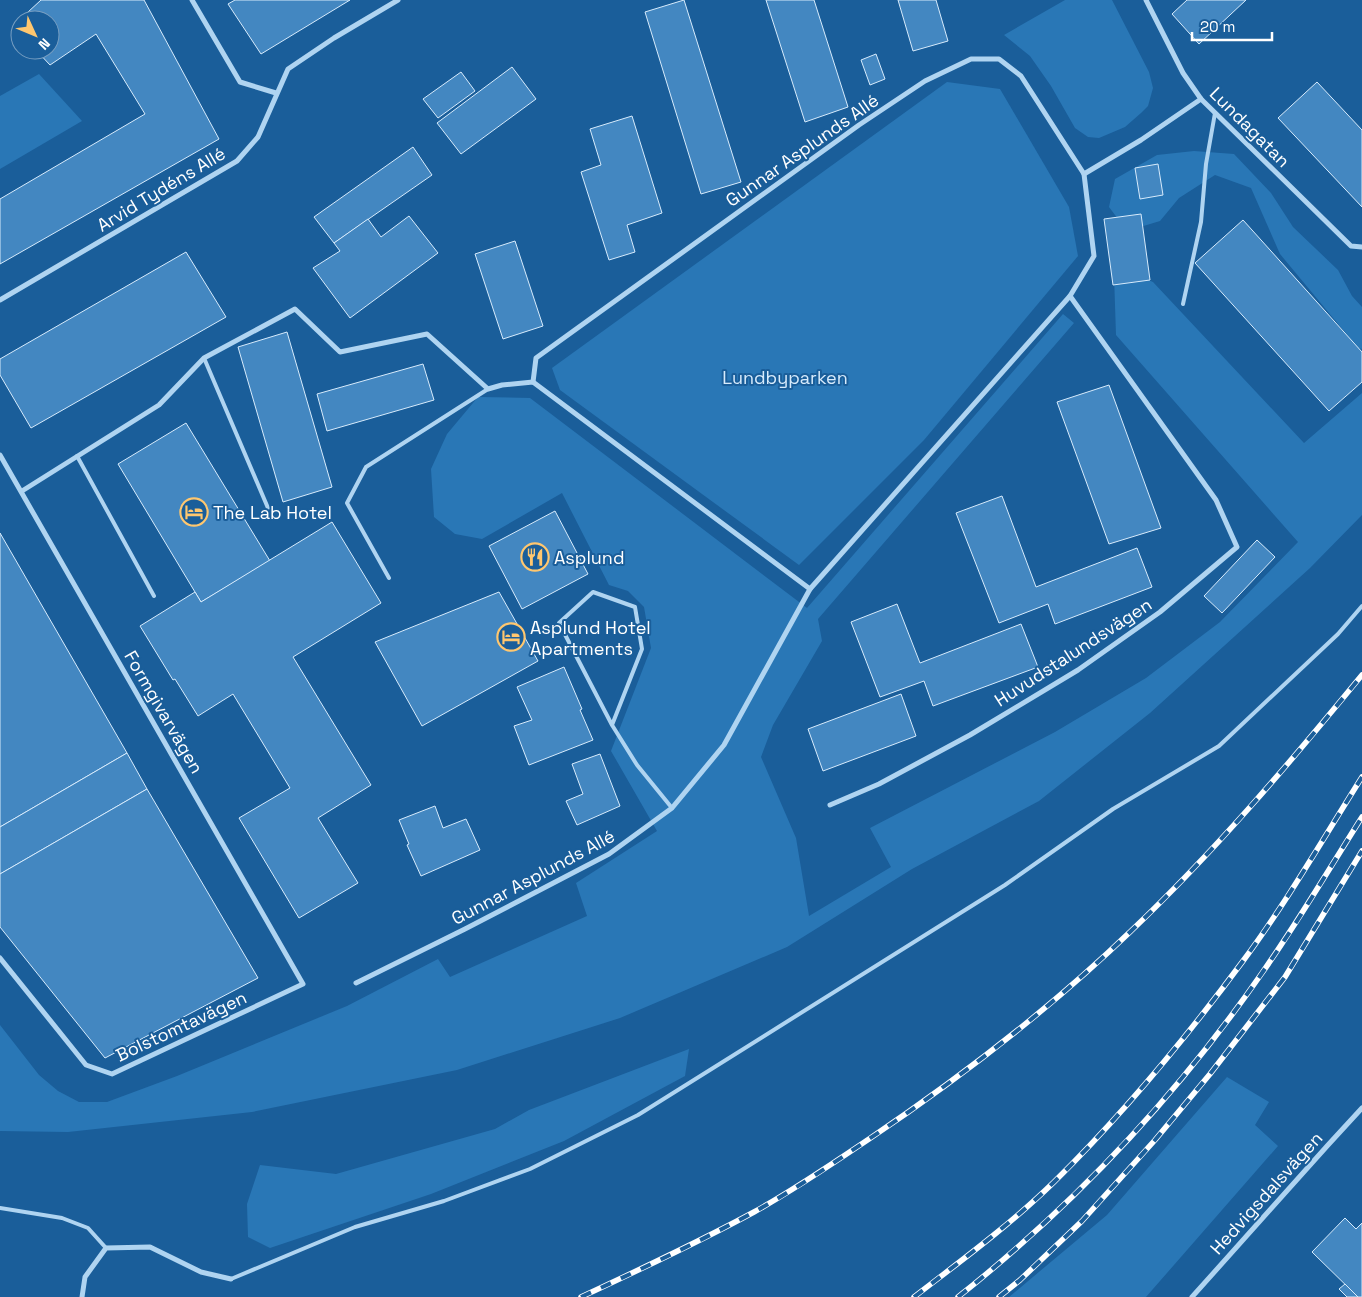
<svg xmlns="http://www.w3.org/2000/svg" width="1362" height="1297" font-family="'Space Grotesk',sans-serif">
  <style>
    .green { fill: #2977b6 }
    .building { fill: #4387c1; stroke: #d7ebfc }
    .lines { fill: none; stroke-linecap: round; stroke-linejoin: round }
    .lane { stroke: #afd4f1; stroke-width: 4 }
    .street { stroke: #afd4f1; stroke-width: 5 }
    .rail-casing { stroke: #fff; stroke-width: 5.5 }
    .rail { stroke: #1a5e9a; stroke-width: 4; stroke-dasharray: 11; stroke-linecap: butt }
    .labels { text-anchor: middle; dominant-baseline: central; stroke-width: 4; stroke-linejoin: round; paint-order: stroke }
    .street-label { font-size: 18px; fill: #fff; stroke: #1a5e9a }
    .park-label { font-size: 18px; fill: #d7ebfc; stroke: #1a5e9a }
    .poi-label { font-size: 18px; fill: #fff; stroke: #1a5e9a; text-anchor: start }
  </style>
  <rect width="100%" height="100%" fill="#1a5e9a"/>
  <!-- green -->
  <g class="green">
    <path d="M1065,0H1112L1149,72L1153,88L1148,106L1141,113L1125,127L1099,138L1088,137L1075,128L1051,86L1030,56L1004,35Z"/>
    <path d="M39,74L82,121L0,169V96Z"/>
    <path d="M947,82L1000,89L1069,207L1078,256L924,440L799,565L560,390L552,368Z"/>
    <path d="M1194,151L1234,154L1271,193L1293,227L1338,270L1352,296L1362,307V349L1358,348L1280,254L1251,188L1215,175L1179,198L1160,221L1127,231L1109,207L1115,179L1157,155Z"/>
    <path d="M1123,269L1153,282L1304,443L1362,393V515L1310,568L1150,713L1039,801L912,869L787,947L620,1018L457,1070L252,1112L68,1132L0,1131V1025L39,1075L58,1091L79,1102H107L177,1076L347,1006L438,959L450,977L587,916L576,883L657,831L611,751L651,648L644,607L628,591L609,585L562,493L482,539L455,534L434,517L431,469L447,434L478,397L530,398L807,608L1063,314L1074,323L818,619L822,641L773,725L761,757L796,838L809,916L891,867L870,828L1055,732L1146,678L1220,622L1298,542L1116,335L1114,275Z"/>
    <path d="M689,1049L685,1076L564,1141L431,1194L270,1248L248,1237L247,1204L260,1165L336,1174L495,1129L529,1110Z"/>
    <path d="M1227,1077L1269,1102L1255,1125L1278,1146L1146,1297H1009L1107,1215Z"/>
  </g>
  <!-- building -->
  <g class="building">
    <path d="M41,0H144L219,139L0,264V199L145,114L96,34L50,65L36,50H50V20H20V32L14,25Z"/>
    <path d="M235,0H350L261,54L228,4Z"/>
    <path d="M684,0L741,182L701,194L645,12Z"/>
    <path d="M766,0H814L848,107L805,122Z"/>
    <path d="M898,0H936L948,41L913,51Z"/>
    <path d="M1187,0H1246L1199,44L1172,14Z"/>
    <path d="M876,54L885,79L870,85L861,60Z"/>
    <path d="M512,67L536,99L461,154L437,123Z"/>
    <path d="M461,72L475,91L438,118L423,99Z"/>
    <path d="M1317,82L1362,130V207L1278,118Z"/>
    <path d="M632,116L662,213L627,225L635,252L609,260L581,172L601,165L590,129Z"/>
    <path d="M413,147L432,175L334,243L314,217Z"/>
    <path d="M1158,164L1163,195L1140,199L1135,168Z"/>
    <path d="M1141,214L1150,280L1113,285L1104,219Z"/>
    <path d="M409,216L438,253L350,318L313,268L340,251L334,243L368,219L381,237Z"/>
    <path d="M1243,220L1362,352V382L1329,411L1195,263Z"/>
    <path d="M515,241L543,326L503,339L475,254Z"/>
    <path d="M186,252L226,317L31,428L0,375V359Z"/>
    <path d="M287,332L332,487L283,502L238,347Z"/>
    <path d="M423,364L434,400L327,431L317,394Z"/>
    <path d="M1109,385L1161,528L1109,544L1057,402Z"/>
    <path d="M186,423L270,561L201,602L118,464Z"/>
    <path d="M1002,496L1036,587L1137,548L1152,587L1055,624L1048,604L999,623L956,513Z"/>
    <path d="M555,511L588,574L522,609L489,546Z"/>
    <path d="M332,522L381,603L293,657L371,785L318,818L358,883L299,918L239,818L290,788L233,694L198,716L175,679L173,680L140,626L195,592L201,602Z"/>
    <path d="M0,533L127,753L0,827Z"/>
    <path d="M1257,540L1275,557L1222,613L1204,596Z"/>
    <path d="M499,592L538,661L422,726L375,642Z"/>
    <path d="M897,604L920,663L1021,624L1038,667L933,706L924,681L880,697L851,622Z"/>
    <path d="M564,667L582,709L580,710L593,740L529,765L514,726L532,720L517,687Z"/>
    <path d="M901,694L916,736L823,771L808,729Z"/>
    <path d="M127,753L147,789L0,874V827Z"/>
    <path d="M600,754L620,806L577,825L566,801L583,794L572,764Z"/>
    <path d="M147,789L258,978L105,1058L0,927V874Z"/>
    <path d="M435,806L443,828L466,819L480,850L421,876L407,845L409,844L399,820Z"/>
    <path d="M1345,1218L1356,1229L1362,1223V1297H1358L1312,1252Z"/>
    <path d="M1345,1284L1358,1297H1347L1339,1289Z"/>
  </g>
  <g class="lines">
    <!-- lane -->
    <g class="lane">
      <path d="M1183,304L1201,222L1206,164L1215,113"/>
      <path d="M204,358L268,508"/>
      <path d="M77,456L154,596"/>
      <path d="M389,578L347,503L366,467L488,389"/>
      <path d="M612,725L642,649L635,607L593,592L559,623L612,725L637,765L672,808"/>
      <path d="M0,1208L62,1218L88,1228L106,1248"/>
      <path d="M231,1279L355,1227L444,1201L530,1169L638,1115L1005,885L1113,809L1219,746L1338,634L1362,606"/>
    </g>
    <!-- street -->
    <g class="street">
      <path d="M192,0L240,82L276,93"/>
      <path d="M1146,0L1183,73L1201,99L1351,246L1362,247"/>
      <path d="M0,300L237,161L258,137L288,69L334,38L398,0"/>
      <path d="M533,382L536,358L859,125L925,81L971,59H999L1021,76L1084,174L1141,140L1201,99"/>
      <path d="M0,455L303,984L112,1074L86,1065L0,958"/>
      <path d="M22,491L159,405L204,358L295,309L340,352L427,334L488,389L502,385L533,382L810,589L1070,296L1094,256L1084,174"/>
      <path d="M830,805L879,784L970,735L1078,670L1160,612L1237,547L1216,500L1070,296"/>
      <path d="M356,983L465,929L609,854L672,808L724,745L810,589"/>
      <path d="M82,1297L85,1277L106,1248L150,1247L201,1272L231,1279"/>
      <path d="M1192,1297L1328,1145L1362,1108"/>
    </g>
    <!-- rail casing -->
    <g class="rail-casing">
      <g id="rail">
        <path d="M581,1297C639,1270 697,1243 754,1212C794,1190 832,1164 869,1139C961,1077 1051,1008 1131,931C1214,852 1289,764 1362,675"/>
        <path d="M914,1297C962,1260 1011,1224 1054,1182C1122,1115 1186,1038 1243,961C1286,903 1323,839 1362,777"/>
        <path d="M958,1297C1074,1205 1178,1094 1262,973C1298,922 1329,869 1362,817"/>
        <path d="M999,1297L1020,1280L1082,1221L1155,1140L1210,1074L1285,977L1362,851"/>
      </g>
    </g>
    <!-- rail -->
    <use href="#rail" class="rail"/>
  </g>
  <!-- icons -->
  <defs>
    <g id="hotel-ring" transform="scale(1.4375)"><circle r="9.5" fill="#1a5e9a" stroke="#ffc76f" stroke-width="1.5"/><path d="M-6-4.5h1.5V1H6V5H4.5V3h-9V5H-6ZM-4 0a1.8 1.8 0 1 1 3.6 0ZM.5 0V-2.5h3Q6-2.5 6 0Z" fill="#ffc76f"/></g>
    <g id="restaurant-ring" transform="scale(1.4375)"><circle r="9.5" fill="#1a5e9a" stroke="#ffc76f" stroke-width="1.5"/><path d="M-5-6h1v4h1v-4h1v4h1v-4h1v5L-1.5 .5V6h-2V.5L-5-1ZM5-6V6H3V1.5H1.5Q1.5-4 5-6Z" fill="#ffc76f"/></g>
  </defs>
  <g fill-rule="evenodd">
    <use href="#hotel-ring" x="194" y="512"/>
    <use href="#restaurant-ring" x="535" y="557"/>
    <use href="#hotel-ring" x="511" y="637"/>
  </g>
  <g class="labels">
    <!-- street labels -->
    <g class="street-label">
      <text transform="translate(1250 127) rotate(45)">Lundagatan</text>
      <text transform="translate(802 150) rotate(-35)">Gunnar Asplunds Allé</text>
      <text transform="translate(161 189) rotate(-31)">Arvid Tydéns Allé</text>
      <text transform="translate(1073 652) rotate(-33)">Huvudstalundsvägen</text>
      <text transform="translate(164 712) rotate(60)">Formgivarvägen</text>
      <text transform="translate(533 877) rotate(-28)">Gunnar Asplunds Allé</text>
      <text transform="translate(181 1026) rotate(-25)">Bolstomtavägen</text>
      <text transform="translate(1266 1193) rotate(-48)">Hedvigsdalsvägen</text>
    </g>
    <!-- park labels -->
    <g class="park-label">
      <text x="785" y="377">Lundbyparken</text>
    </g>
    <!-- poi labels -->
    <g class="poi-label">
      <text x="213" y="512">The Lab Hotel</text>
      <text x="554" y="557">Asplund</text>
      <text x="530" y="627">Asplund Hotel<tspan x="530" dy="21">Apartments</tspan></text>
    </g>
  </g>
  <!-- north arrow -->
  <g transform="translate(35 35) rotate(134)"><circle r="24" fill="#1a5e9a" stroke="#769ec2"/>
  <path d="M0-4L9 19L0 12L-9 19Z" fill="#ffc76f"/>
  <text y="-8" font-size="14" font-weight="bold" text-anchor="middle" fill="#ffffff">N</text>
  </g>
  <!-- scale -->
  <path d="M1192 32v8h80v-8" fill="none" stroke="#ffffff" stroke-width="2.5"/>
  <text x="1200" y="32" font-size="15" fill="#ffffff" stroke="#1a5e9a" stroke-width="4" paint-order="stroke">20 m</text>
</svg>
